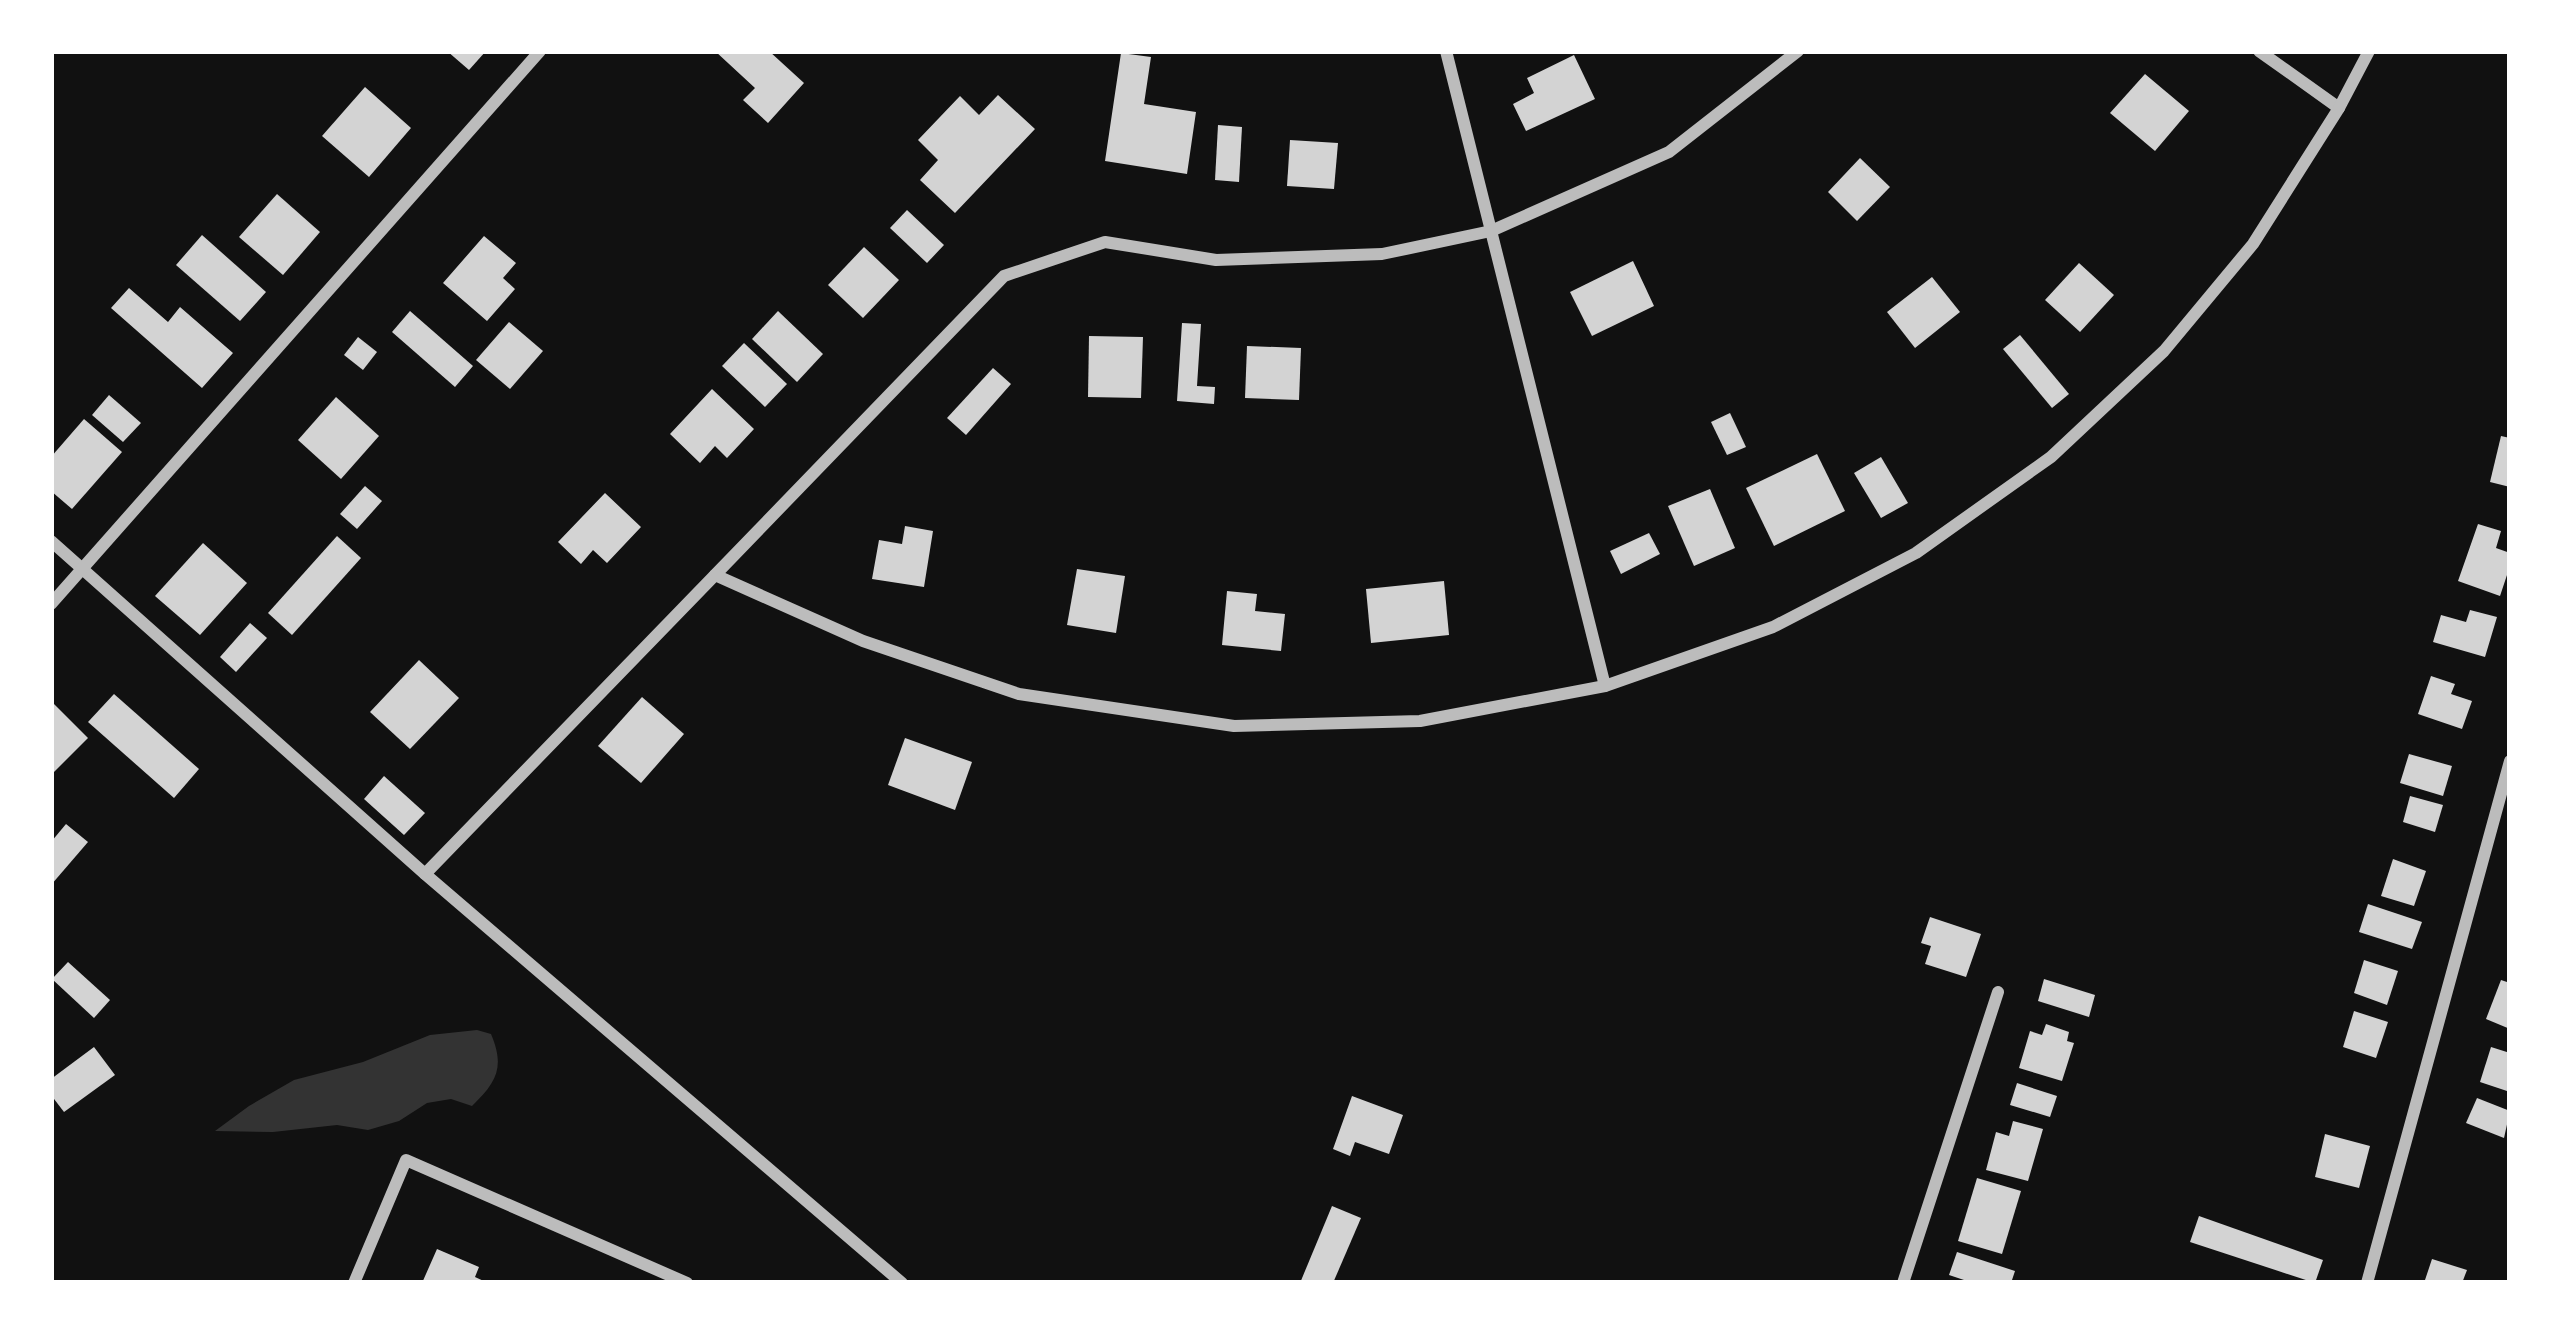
<svg xmlns="http://www.w3.org/2000/svg" width="2561" height="1334" font-family="'Source Sans 3',sans-serif">
  <style>
    .water { fill: #333 }
    .building { fill: #d3d3d3 }
    .lines { fill: none; stroke-linecap: round; stroke-linejoin: round }
    .minor { stroke: #bcbcbc; stroke-width: 12 }
  </style>
  <rect width="100%" height="100%" fill="#111"/>
  <!-- water -->
  <path class="water" d="M477,1030L491,1034C505,1067 497,1082 472,1106L451,1099L427,1103L399,1121L368,1130L337,1125L273,1132L215,1131L249,1106L294,1080L363,1062L430,1035Z"/>
  <!-- building -->
  <g class="building">
    <path d="M447,51H486L469,70Z"/>
    <path d="M715,51H769L804,83L768,123L743,100L755,88Z"/>
    <path d="M1121,53L1151,57L1144,104L1196,112L1187,174L1105,161Z"/>
    <path d="M1574,55L1595,99L1526,131L1513,104L1534,93L1527,78Z"/>
    <path d="M2145,74L2189,111L2155,151L2110,113Z"/>
    <path d="M365,87L411,128L369,177L322,136Z"/>
    <path d="M998,95L1035,129L955,213L920,180L938,160L918,140L960,96L979,115Z"/>
    <path d="M1218,125L1242,127L1239,182L1215,180Z"/>
    <path d="M1290,140L1338,143L1334,189L1287,186Z"/>
    <path d="M1860,158L1890,187L1857,221L1828,192Z"/>
    <path d="M277,194L320,232L283,275L239,237Z"/>
    <path d="M907,210L944,245L927,263L890,228Z"/>
    <path d="M202,235L266,292L240,321L176,265Z"/>
    <path d="M484,236L516,263L503,278L515,289L487,321L443,283Z"/>
    <path d="M864,247L899,280L863,318L828,285Z"/>
    <path d="M1633,261L1654,306L1592,336L1570,292Z"/>
    <path d="M2079,263L2114,295L2080,332L2045,300Z"/>
    <path d="M1932,277L1960,312L1915,348L1887,312Z"/>
    <path d="M129,288L168,322L180,307L233,353L202,388L111,308Z"/>
    <path d="M410,311L473,366L455,387L392,332Z"/>
    <path d="M778,311L823,354L797,382L752,339Z"/>
    <path d="M509,322L543,351L510,389L476,360Z"/>
    <path d="M1182,323L1201,324L1197,386L1215,387L1214,404L1177,401Z"/>
    <path d="M2020,335L2069,394L2052,408L2003,349Z"/>
    <path d="M1089,336L1143,337L1141,398L1088,397Z"/>
    <path d="M358,337L377,352L363,370L344,355Z"/>
    <path d="M744,343L787,384L765,407L722,366Z"/>
    <path d="M1247,346L1301,348L1299,400L1245,398Z"/>
    <path d="M993,368L1011,384L966,435L947,418Z"/>
    <path d="M712,389L754,429L727,458L715,446L700,463L670,434Z"/>
    <path d="M109,395L141,423L123,442L92,415Z"/>
    <path d="M336,397L379,436L341,479L298,440Z"/>
    <path d="M1730,413L1746,447L1727,455L1711,422Z"/>
    <path d="M84,419L122,452L72,509L51,491V457Z"/>
    <path d="M2501,436L2510,438V487L2490,482Z"/>
    <path d="M1817,454L1845,511L1774,546L1746,488Z"/>
    <path d="M1881,457L1908,503L1881,518L1854,473Z"/>
    <path d="M365,486L382,501L357,529L340,514Z"/>
    <path d="M1710,489L1735,548L1694,566L1668,506Z"/>
    <path d="M605,493L641,527L607,563L593,550L581,564L558,542Z"/>
    <path d="M2478,524L2501,531L2496,548L2510,553V566L2500,596L2458,581Z"/>
    <path d="M905,526L933,531L924,587L872,579L879,540L902,544Z"/>
    <path d="M1649,533L1660,554L1621,574L1610,551Z"/>
    <path d="M337,536L361,558L292,635L268,613Z"/>
    <path d="M203,543L247,583L200,635L155,596Z"/>
    <path d="M1077,569L1125,576L1116,633L1067,625Z"/>
    <path d="M1444,581L1449,635L1371,643L1366,589Z"/>
    <path d="M1227,591L1257,594L1255,611L1285,614L1281,651L1222,645Z"/>
    <path d="M2470,610L2497,617L2485,657L2433,642L2441,615L2466,622Z"/>
    <path d="M250,623L267,638L236,672L220,657Z"/>
    <path d="M419,660L459,698L410,749L370,712Z"/>
    <path d="M2431,676L2455,684L2451,694L2472,701L2462,729L2418,714Z"/>
    <path d="M114,694L199,769L174,798L88,722Z"/>
    <path d="M642,697L684,734L641,783L598,746Z"/>
    <path d="M51,701L88,738L51,775Z"/>
    <path d="M905,738L972,762L955,810L888,785Z"/>
    <path d="M2409,754L2452,766L2443,796L2400,783Z"/>
    <path d="M384,776L425,813L404,835L364,799Z"/>
    <path d="M2410,796L2443,805L2435,832L2403,822Z"/>
    <path d="M66,824L88,842L51,885V842Z"/>
    <path d="M2393,859L2426,871L2414,906L2381,896Z"/>
    <path d="M2368,904L2422,922L2412,949L2359,932Z"/>
    <path d="M1930,917L1981,934L1966,977L1925,964L1931,946L1921,943Z"/>
    <path d="M2364,960L2398,971L2387,1005L2354,993Z"/>
    <path d="M68,962L110,1000L94,1018L52,979Z"/>
    <path d="M2044,979L2095,995L2089,1017L2038,1001Z"/>
    <path d="M2501,980L2510,983V1029L2486,1019Z"/>
    <path d="M2354,1011L2388,1022L2376,1058L2343,1047Z"/>
    <path d="M2046,1024L2069,1032L2067,1041L2074,1043L2062,1081L2019,1068L2030,1031L2042,1035Z"/>
    <path d="M94,1047L115,1075L64,1112L51,1095V1079Z"/>
    <path d="M2491,1047L2510,1053V1092L2480,1082Z"/>
    <path d="M2017,1083L2057,1096L2050,1117L2010,1105Z"/>
    <path d="M1352,1096L1403,1115L1389,1154L1355,1142L1350,1156L1333,1149Z"/>
    <path d="M2477,1098L2510,1111L2504,1138L2466,1123Z"/>
    <path d="M2013,1121L2043,1129L2028,1181L1986,1170L1996,1132L2009,1136Z"/>
    <path d="M2325,1134L2370,1146L2359,1188L2315,1177Z"/>
    <path d="M1977,1178L2021,1191L2002,1254L1958,1241Z"/>
    <path d="M1332,1206L1361,1218L1333,1283H1300Z"/>
    <path d="M2199,1216L2323,1260L2315,1283L2190,1242Z"/>
    <path d="M437,1249L479,1267L475,1277L488,1283H422Z"/>
    <path d="M1957,1252L2015,1271L2011,1283H1973L1949,1275Z"/>
    <path d="M2432,1259L2467,1270L2462,1283H2424Z"/>
  </g>
  <g class="lines">
    <!-- minor -->
    <g class="minor">
      <path d="M1446,51L1605,686"/>
      <path d="M2259,51L2339,108"/>
      <path d="M51,541L425,874L902,1283"/>
      <path d="M715,575L1004,276L1105,242L1216,260L1382,254L1491,231L1669,152L1798,51"/>
      <path d="M51,604L540,51"/>
      <path d="M425,874L715,575L863,641L1019,694L1234,726L1420,721L1605,686L1773,627L1916,553L2051,457L2164,351L2253,244L2339,108L2369,51"/>
      <path d="M354,1283L406,1160L687,1283"/>
      <path d="M1903,1283L1998,992"/>
      <path d="M2367,1283L2510,761"/>
    </g>
  </g>
  <!-- border -->
  <rect width="2561" height="1334" fill="none" stroke="#ffffff" stroke-width="108"/>
</svg>
